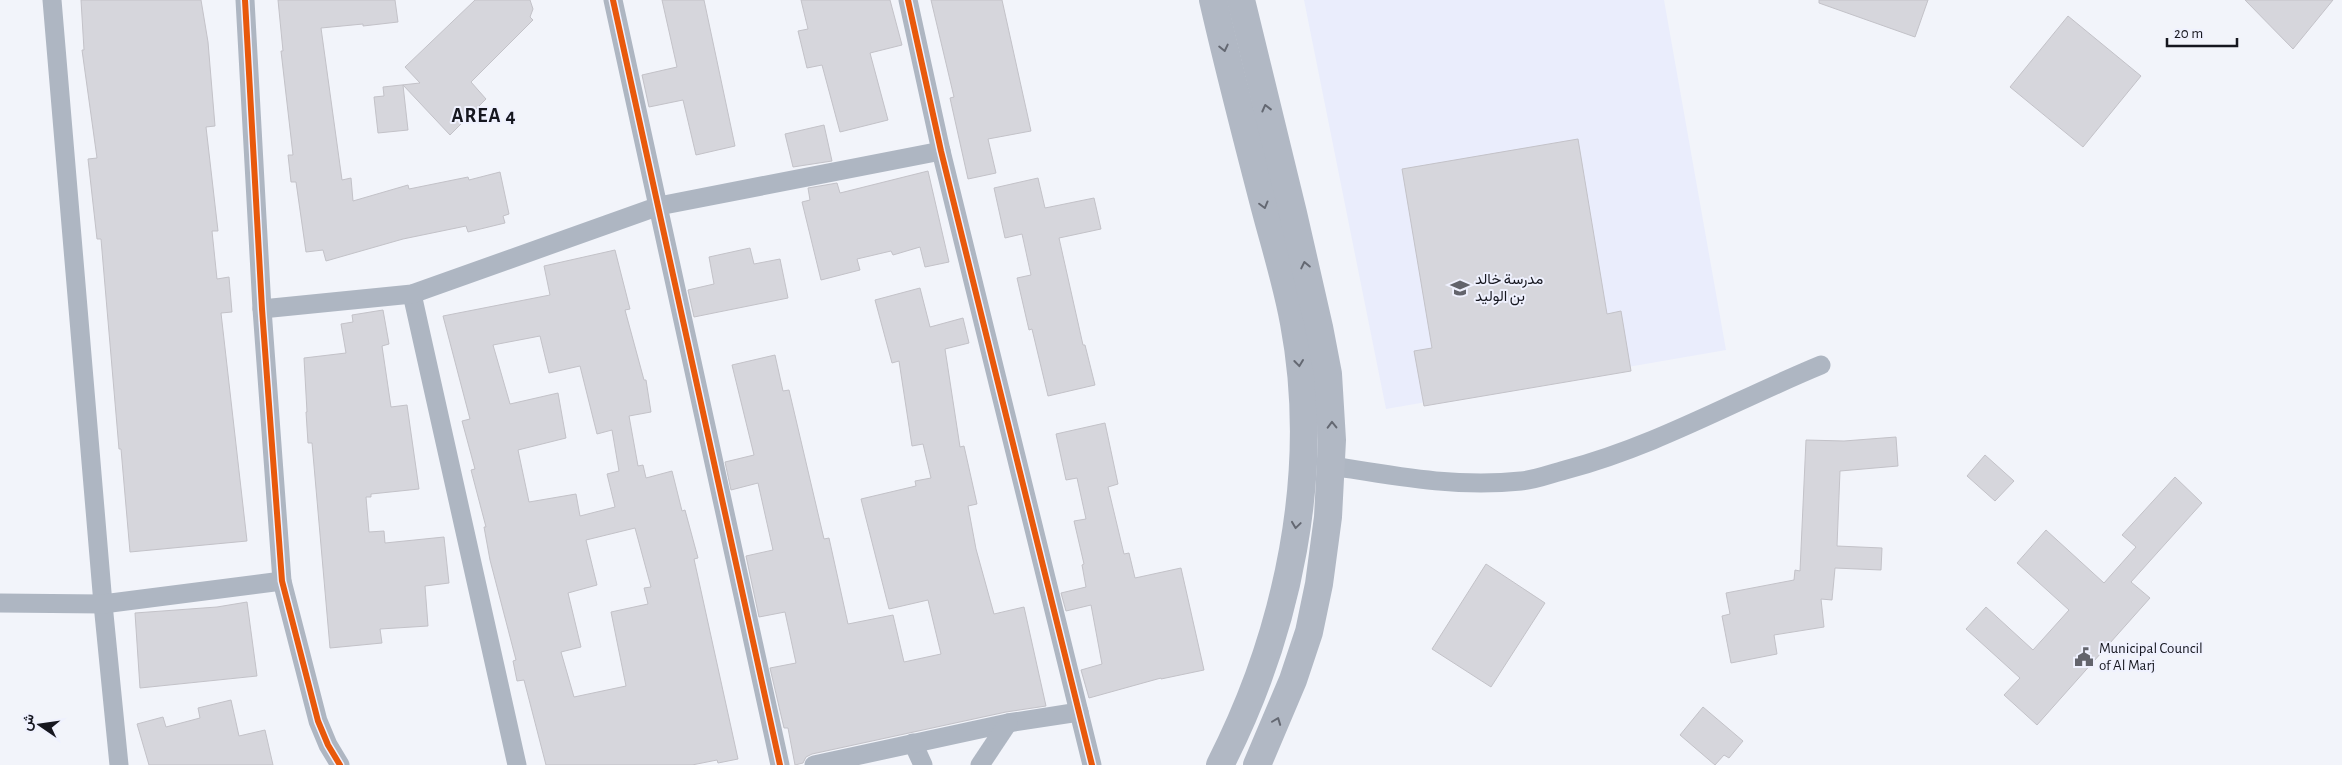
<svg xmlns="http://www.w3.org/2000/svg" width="2342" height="765" font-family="'Alegreya Sans',Vazirmatn,sans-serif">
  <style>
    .built { fill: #eaedfc }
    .building { fill: #d6d6dc; stroke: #c3c2c8; fill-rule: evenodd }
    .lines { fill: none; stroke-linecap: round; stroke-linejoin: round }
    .minor { stroke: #aeb6c2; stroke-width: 19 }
    .primary { stroke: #b1b8c4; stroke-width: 28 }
    .cycleway-casing { stroke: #eff1fe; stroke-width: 9 }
    .cycleway { stroke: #e8590c; stroke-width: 6 }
    .oneway { stroke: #646872 }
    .labels { text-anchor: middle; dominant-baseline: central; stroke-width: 4; stroke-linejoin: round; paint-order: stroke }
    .poi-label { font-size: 15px; fill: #16171f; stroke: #eff1fe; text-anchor: start }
    .district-label { font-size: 20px; font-weight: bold; letter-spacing: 1px; fill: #16171f; stroke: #eff1fe }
  </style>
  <rect width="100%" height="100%" fill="#f2f4fa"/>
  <!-- built -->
  <path class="built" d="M1304,0H1664L1726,350L1386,409Z"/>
  <!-- building -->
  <g class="building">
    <path d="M81,0H201L208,42L215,126L206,127L218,231H212L217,279L229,277L232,312L221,313L247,541L130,552L121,449H119L101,239H97L88,159L97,158L82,50H84Z"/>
    <path d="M278,0H395L398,22L363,26V24L321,28L342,180L351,178L353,201L408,185L409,189L468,177L469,180L500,172L509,214L503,216L505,223L468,232L466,226L403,239L326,261L323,250L306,252L296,182H291L288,155H293L281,51H283Z"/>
    <path d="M475,0H530L533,9L530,17L533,20L471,82L486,99L450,135L403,85L408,130L378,133L374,97L384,96L383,87L420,83L405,67Z"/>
    <path d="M662,0H704L735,146L696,155L683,100L649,107L642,75L677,67Z"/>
    <path d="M801,0H890L902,45L870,53L888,120L840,132L822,65L807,68L798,31L808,29Z"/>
    <path d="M931,0H1002L1031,131L988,139L996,173L968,179L950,98L954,97Z"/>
    <path d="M1819,0H1928L1915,37L1819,3Z"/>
    <path d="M2245,0H2333L2293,49Z"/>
    <path d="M2068,16L2141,76L2083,147L2010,87Z"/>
    <path d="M824,125L832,161L793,167L785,134Z"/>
    <path d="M1578,139L1607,314L1621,311L1631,371L1424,406L1414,351L1432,348L1402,169Z"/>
    <path d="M928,171L949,262L925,267L920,247L893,255L891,251L857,259L860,270L821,280L802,202L810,200L808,188L837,183L840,193Z"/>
    <path d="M1038,178L1045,208L1094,198L1101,229L1059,238L1083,345H1085L1095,385L1048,396L1032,329L1029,330L1017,278L1031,275L1022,234L1005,238L994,188Z"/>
    <path d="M750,248L754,264L780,259L788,298L694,317L688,290L714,284L709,257Z"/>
    <path d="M615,250L630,309L625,310L644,380H646L651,412L629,416L638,466L643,465L646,478L672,471L682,511L685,510L698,558L694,559L738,759L718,763L717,760L692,765H546L524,680L517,681L513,661L516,660L490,560L484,527H486L471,470L475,469L462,421L470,419L443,316L550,295L544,266ZM540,336L549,373L580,366L597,434L612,430L619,471L607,474L615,507L580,516L576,494L529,502L518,450L566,438L558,393L510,404L493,345ZM635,528L651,587L644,588L648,604L611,612L626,686L574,697L561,652L581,647L568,593L597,585L586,540Z"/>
    <path d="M920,288L930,327L963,318L969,343L945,349L960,447L964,446L977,504L968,506L976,549L994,614L1024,607L1046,706L1006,712L812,754L806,757L803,763L795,765L788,728H784L770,668L796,663L785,612L759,617L746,556L773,550L758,483L731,490L725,462L754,455L732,365L775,355L783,391L789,390L824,539L829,538L848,624L893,615L904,662L941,654L928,600L889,609L861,499L916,486L915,481L931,478L923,444L912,446L899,361L892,363L875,300Z"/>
    <path d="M383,310L389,344L382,346L391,407L407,405L419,489L371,494V497H366L369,532L384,531L385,543L444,537L449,583L425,586L428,626L380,629L382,643L330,648L312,443H308L306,412H307L304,358L346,353L341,324L353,322L352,315Z"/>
    <path d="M1105,423L1118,484L1108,487L1124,554L1129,553L1135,578L1181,568L1204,670L1161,679V678L1089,698L1081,670L1102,664L1091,605L1066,611L1061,593L1086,587L1082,565L1084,564L1074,521L1086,519L1077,478L1066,480L1056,434Z"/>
    <path d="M1896,437L1898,466L1840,471L1837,546L1882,548L1881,570L1835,568L1832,600L1821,599L1824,627L1774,635L1777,654L1731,663L1722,616L1730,614L1726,593L1794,580L1795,570L1800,571L1806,440L1844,441Z"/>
    <path d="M1985,455L2014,481L1995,501L1967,476Z"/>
    <path d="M2175,477L2202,503L2131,582L2150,598L2037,725L2004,695L2020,678L1966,629L1986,607L2033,650L2069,610L2017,563L2046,530L2104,583L2136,547L2122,535Z"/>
    <path d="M1486,564L1545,603L1491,687L1432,649Z"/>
    <path d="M247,602L257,676L140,688L135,613L217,607Z"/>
    <path d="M231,700L239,736L265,730L273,765H149L137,724L163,717L166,727L200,718L198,708Z"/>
    <path d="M1703,707L1743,741L1729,758L1724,755L1715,765L1680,735Z"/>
  </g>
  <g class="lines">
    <!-- minor -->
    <g class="minor">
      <path d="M52,0L103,604L119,765"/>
      <path d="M245,0L262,309L282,581L318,721L328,745L340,765"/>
      <path d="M613,0L780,765"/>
      <path d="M908,0L941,151L1092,765"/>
      <path d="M412,294L517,765"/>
      <path d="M262,309L412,294L659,206L941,151"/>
      <path d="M1332,466C1395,476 1456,488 1521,481C1535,480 1550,474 1565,470C1654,447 1736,400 1821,365"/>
      <path d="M0,603L103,604L282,581"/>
      <path d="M913,743L923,765"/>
      <path d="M814,765L1008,723L1079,712"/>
      <path d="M980,765L1008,723"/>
    </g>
    <!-- primary -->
    <g class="primary">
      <path d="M1213,0C1229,70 1247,139 1265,208C1275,246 1287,284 1294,323C1322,472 1288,632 1220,765"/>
      <path d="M1241,0L1293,213L1319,327L1328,374L1332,440L1328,517L1319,584L1309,632L1293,680L1257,765"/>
    </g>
    <!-- cycleway casing -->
    <g class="cycleway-casing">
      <g id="cycleway">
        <path d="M245,0L262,309L282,581L318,721L328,745L340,765"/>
        <path d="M613,0L780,765"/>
        <path d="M908,0L941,151L1092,765"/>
      </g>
    </g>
    <!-- cycleway -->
    <use href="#cycleway" class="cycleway"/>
  </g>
  <!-- one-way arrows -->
  <defs><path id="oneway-chevron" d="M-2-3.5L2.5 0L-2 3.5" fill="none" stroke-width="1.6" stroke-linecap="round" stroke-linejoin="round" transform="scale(1.25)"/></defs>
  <g class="oneway">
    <use href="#oneway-chevron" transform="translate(1224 48) rotate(77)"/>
    <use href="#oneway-chevron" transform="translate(1266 108) rotate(-104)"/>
    <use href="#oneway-chevron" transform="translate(1264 205) rotate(75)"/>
    <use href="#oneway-chevron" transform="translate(1305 265) rotate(-102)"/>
    <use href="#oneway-chevron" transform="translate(1299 363) rotate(83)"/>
    <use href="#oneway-chevron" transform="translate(1332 425) rotate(-91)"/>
    <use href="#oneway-chevron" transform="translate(1296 525) rotate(98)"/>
    <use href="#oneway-chevron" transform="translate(1277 721) rotate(-69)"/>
  </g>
  <!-- icons -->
  <defs>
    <g id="school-bare" transform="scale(1.5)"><path d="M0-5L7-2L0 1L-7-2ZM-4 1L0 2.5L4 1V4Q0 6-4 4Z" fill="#63646c" stroke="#eff1fe" stroke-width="2.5" paint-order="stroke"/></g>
    <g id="civic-bare" transform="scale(1.5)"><path d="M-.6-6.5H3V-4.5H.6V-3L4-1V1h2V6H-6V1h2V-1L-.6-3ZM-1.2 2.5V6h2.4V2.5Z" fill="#63646c" stroke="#eff1fe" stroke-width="2.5" paint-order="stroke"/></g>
  </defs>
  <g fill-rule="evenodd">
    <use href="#school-bare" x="1460" y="288"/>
    <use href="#civic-bare" x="2084" y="657"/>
  </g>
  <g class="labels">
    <!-- poi labels -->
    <g class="poi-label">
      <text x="1475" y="279">مدرسة خالد<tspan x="1475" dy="17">بن الوليد</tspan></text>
      <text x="2099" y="648">Municipal Council<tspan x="2099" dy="17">of Al Marj</tspan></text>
    </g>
    <!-- district labels -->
    <g class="district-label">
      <text x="484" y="116">AREA 4</text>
    </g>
  </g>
  <!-- north arrow -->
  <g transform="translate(40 725) rotate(283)" stroke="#eff1fe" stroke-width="4" paint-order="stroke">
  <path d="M0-4L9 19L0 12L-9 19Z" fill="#16171f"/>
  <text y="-8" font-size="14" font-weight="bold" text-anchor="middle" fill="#16171f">ش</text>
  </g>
  <!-- scale -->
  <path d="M2167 38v8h70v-8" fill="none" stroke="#16171f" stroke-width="2.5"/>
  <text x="2174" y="38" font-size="15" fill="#16171f" stroke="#eff1fe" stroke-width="4" paint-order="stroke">20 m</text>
</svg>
